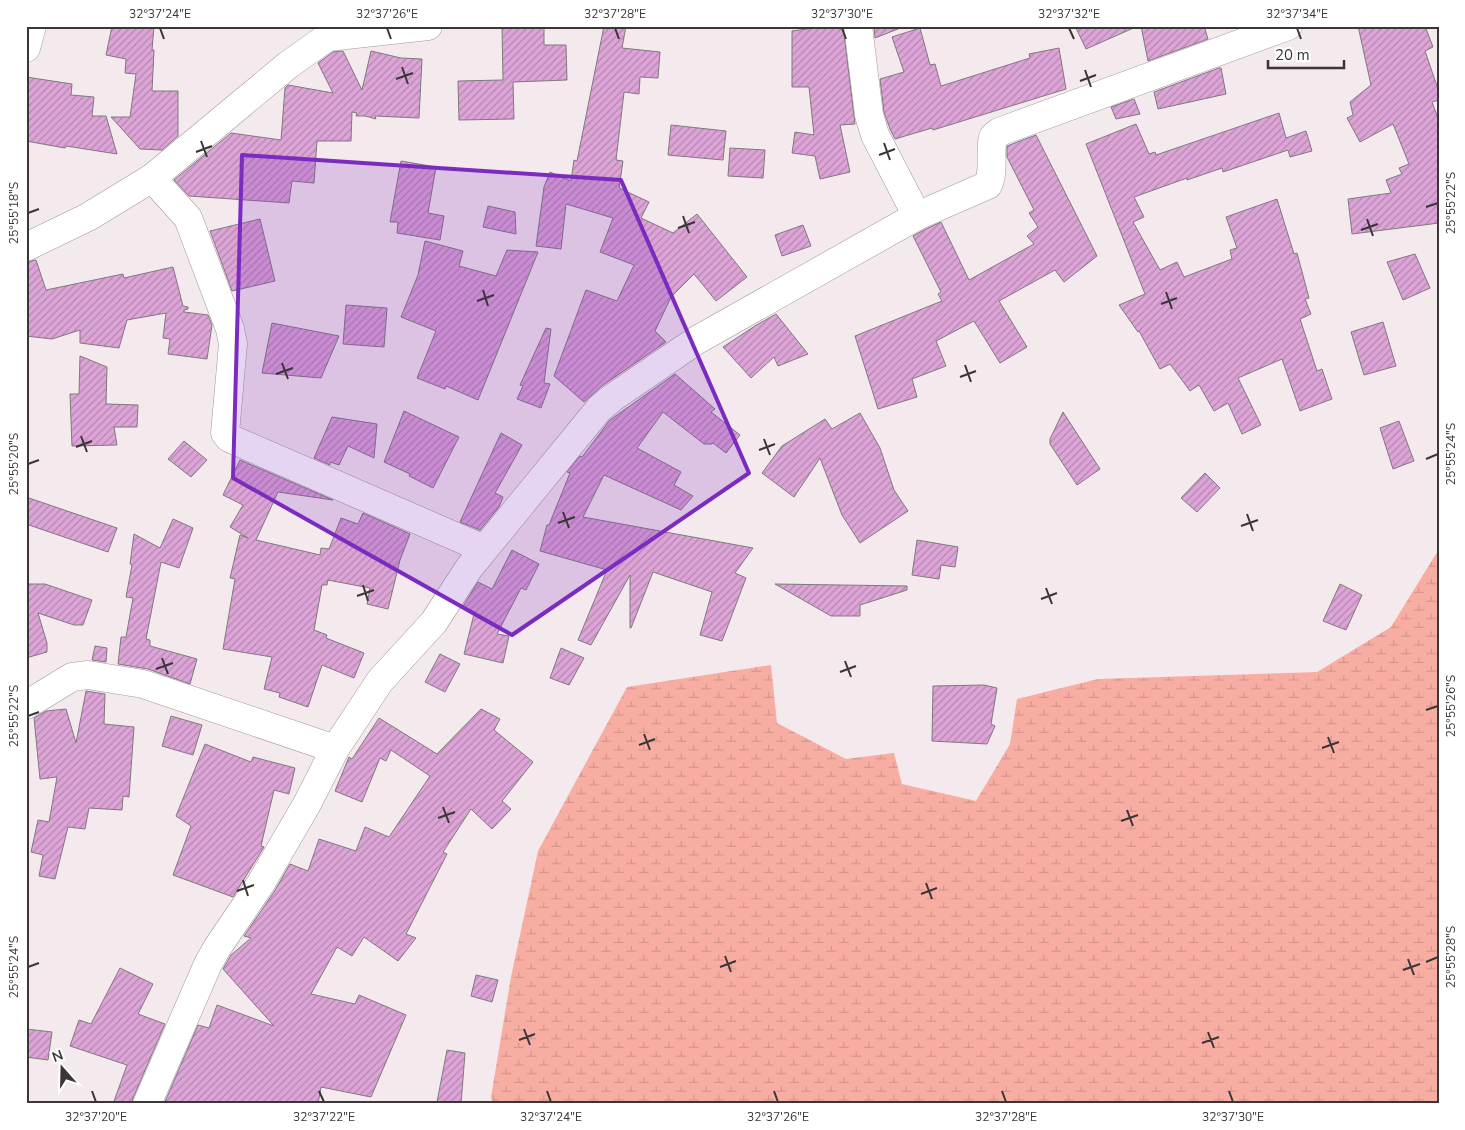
<svg xmlns="http://www.w3.org/2000/svg" width="1465" height="1130" font-family="'Nunito Sans',sans-serif">
  <style>
    .wetland { fill: url(#wetland-marsh) }
    .building { fill: url(#building-hatch); stroke: #80787f }
    .lines { fill: none; stroke-linecap: round; stroke-linejoin: round }
    .minor-casing { stroke: #a2989c; stroke-width: 29 }
    .minor { stroke: #fff; stroke-width: 28 }
    .marked { fill: #7b2cbf; fill-opacity: 0.2; stroke: #7b2cbf; stroke-width: 4; stroke-linejoin: round }
    .ticks { fill: none; stroke: #3a3638; stroke-width: 2 }
    .neatline { fill: none; stroke: #3a3638; stroke-width: 2 }
    .ticks-label { font-size: 12px; text-anchor: middle; fill: #3a3638 }
  </style>
  <defs>
    <pattern id="wetland-marsh" width="20" height="14" patternUnits="userSpaceOnUse" patternTransform="scale(1.25)"><rect width="20" height="14" fill="#f8ada3"/><path d="M1 5h8M5 5V1M11 12h8M15 12V8" fill="none" stroke="#d5958d"/></pattern>
    <pattern id="building-hatch" width="6" height="6" patternUnits="userSpaceOnUse" patternTransform="scale(1.25)"><rect width="6" height="6" fill="#dda4d7"/><path d="M-1 1l2-2M0 6l6-6M5 7l2-2" fill="none" stroke="#b486af"/></pattern>
  </defs>
  <rect width="100%" height="100%" fill="#f4e9ed"/>
  <!-- wetland -->
  <path class="wetland" d="M1439,549V1104H493L491,1097L511,977L538,851L627,687L771,665L777,723L846,759L894,753L902,784L976,801L1010,744L1017,699L1098,679L1317,672L1391,627Z"/>
  <!-- building -->
  <g class="building">
    <path d="M112,26H154L152,50H154L152,91H178V136L162,150L140,149L111,117H130L136,74L125,73L126,59L106,55Z"/>
    <path d="M502,26H544V45H566L567,80L513,82L514,119L459,120L458,81L503,80Z"/>
    <path d="M604,26H626L622,48L660,52L658,78L640,77L639,94L624,92L616,160L623,161L619,188L649,202L641,218L673,233L697,214L747,277L716,301L694,274L671,297L655,331L666,342L603,385L584,402L554,376L586,290L617,301L634,265L600,252L613,218L566,204L561,249L536,246L544,187L550,172L571,181L574,160L577,161Z"/>
    <path d="M828,26H843L855,124L840,125L850,172L820,179L815,156L792,153L795,132L814,135L809,87H792V31Z"/>
    <path d="M874,26H903V27L875,38Z"/>
    <path d="M1075,26H1138L1086,49Z"/>
    <path d="M1141,26H1204L1208,39L1148,61Z"/>
    <path d="M1358,26H1425L1433,47L1425,51L1439,92V100L1432,102L1439,121V223L1352,234L1348,199L1391,193L1386,180L1402,174L1399,168L1409,164L1393,124L1360,142L1347,118L1353,115L1350,102L1371,85Z"/>
    <path d="M920,28L930,65L935,64L941,86L1030,58L1029,54L1059,48L1066,89L933,130L932,128L895,139L890,129L884,112L880,79L904,72L892,37Z"/>
    <path d="M343,51L362,90L371,51L401,58L422,59L419,118L375,116L376,119L365,116H356L357,113L352,112L351,141H317L314,183L292,181L289,203L189,196L174,180L231,133L281,140L285,88L288,85L333,93L318,63L333,52Z"/>
    <path d="M1219,68H1221L1226,94L1158,109L1154,92Z"/>
    <path d="M26,77L72,84L71,95L94,97L92,116H106L117,154L66,146L65,148L26,141Z"/>
    <path d="M1134,99L1140,114L1116,119L1111,107Z"/>
    <path d="M1279,113L1286,138L1306,131L1312,151L1290,157L1288,150L1223,172L1222,168L1187,180V178L1134,197L1144,217L1133,222L1160,270L1177,262L1184,277L1232,259L1230,250L1237,248L1226,217L1277,199L1294,254L1297,253L1309,298L1305,299L1311,314L1300,319L1317,371L1322,369L1332,399L1300,411L1282,359L1238,378L1261,425L1242,434L1228,403L1214,411L1199,385L1190,391L1170,364L1160,369L1139,331L1138,332L1119,305L1145,294L1086,144L1136,124L1149,154L1155,152L1156,155Z"/>
    <path d="M671,125L726,131L723,160L668,155Z"/>
    <path d="M1036,135L1097,256L1064,282L1055,270L999,301L1027,347L1000,363L974,321L936,341L946,366L912,379L917,397L878,409L855,336L942,301L938,294L941,292L913,236L924,230L941,222L969,280L1034,244L1027,236L1038,227L1029,213L1034,210L1007,157V146Z"/>
    <path d="M730,148L765,150L763,178L728,176Z"/>
    <path d="M401,161L436,167L428,213L444,216L440,240L397,233L398,222H390Z"/>
    <path d="M488,206L515,212L516,234L483,227Z"/>
    <path d="M260,219L275,281L232,291L210,231Z"/>
    <path d="M803,225L811,246L782,256L775,235Z"/>
    <path d="M425,241L463,251L459,266L496,276L507,250L538,252L478,400L446,386L445,389L417,378L436,331L401,317L418,275Z"/>
    <path d="M1415,254L1430,288L1403,300L1387,262Z"/>
    <path d="M36,260L46,290L123,274L124,278L173,267L183,306L188,307V309L184,310V312L208,315L212,325L207,359L168,354L170,339L163,338L166,313L127,320L119,348L80,343V330L52,339L26,336V262Z"/>
    <path d="M346,305L387,308L384,347L343,344Z"/>
    <path d="M776,314L808,354L778,366L774,357L751,378L723,347L755,326Z"/>
    <path d="M1383,322L1396,366L1364,375L1351,332Z"/>
    <path d="M272,323L339,336L321,378L262,373Z"/>
    <path d="M546,328L551,329L544,383L550,384L541,408L517,399L523,386L520,385Z"/>
    <path d="M80,356L107,367L106,404L138,405L137,427H114L117,445L72,446L70,394H79Z"/>
    <path d="M675,374L715,409L711,412L740,435L726,453L713,443L712,444H704L663,412L637,448L681,472L674,485L693,496L681,510L604,475L583,517L753,548L735,573L746,578L722,641L700,635L712,592L653,572L631,628H630V575L591,645L578,640L607,570L540,551L547,525H549L570,473L567,472L580,456L582,457L610,420Z"/>
    <path d="M404,411L459,437L433,488L409,476L410,474L384,462Z"/>
    <path d="M1063,412L1100,469L1077,485L1050,444V439Z"/>
    <path d="M860,413L880,448L894,490L908,511L860,543L842,515L820,458L794,497L762,473L782,446L825,419L832,429Z"/>
    <path d="M332,417L377,424L374,458L348,446L339,465L330,462V465L314,458Z"/>
    <path d="M1399,421L1414,461L1393,469L1380,428Z"/>
    <path d="M501,433L522,445L495,493L503,497L499,507L480,530L460,522Z"/>
    <path d="M184,441L207,460L191,477L168,459Z"/>
    <path d="M240,460L333,500L278,492L256,540L320,555L321,548L329,549L341,518L358,524L363,513L410,534L400,560L388,609L367,604L370,588L328,580L327,585H322L314,630L327,635L326,638L364,653L354,678L322,665L308,707L279,697L280,693L264,689L272,657L223,649L235,579L230,578L240,535L248,538L230,527L243,505L223,495Z"/>
    <path d="M1205,473L1220,488L1197,512L1181,498Z"/>
    <path d="M26,497L117,528L108,552L26,524Z"/>
    <path d="M173,519L193,528L179,568L161,562L146,639L150,640V646L197,659L190,684L148,669L118,664L121,637H126L133,598L126,597L132,565L130,564L134,534L160,548Z"/>
    <path d="M917,540L958,547L955,567L941,565L939,579L912,575Z"/>
    <path d="M512,550L539,564L526,590L521,588L497,634L509,636L503,663L464,654L474,614L462,608L478,582L492,589Z"/>
    <path d="M26,584H45L92,600L83,625H74L38,613L47,643V652L26,658Z"/>
    <path d="M775,584L907,586V590L860,605V616H831Z"/>
    <path d="M1340,584L1362,595L1346,630L1323,621Z"/>
    <path d="M95,646L107,648L106,662L92,660Z"/>
    <path d="M561,648L584,658L569,685L550,678Z"/>
    <path d="M440,654L460,664L445,692L425,682Z"/>
    <path d="M984,685L997,688L991,724L995,726L987,744L932,741L933,686Z"/>
    <path d="M86,691L105,694L104,724L134,727L129,797L123,796L122,810L89,808L85,829L68,827L55,879L39,876L43,855L31,852L38,820L49,822L57,777L40,779L34,718L46,711L66,709L76,743Z"/>
    <path d="M481,709L500,719L494,730L533,762L502,801L511,809L492,829L471,809L443,852L447,854L406,934L416,938L398,961L364,937L352,956L337,947L311,994L355,1004L359,995L406,1015L371,1097L321,1087L318,1104H164L198,1025L209,1028L217,1005L274,1026L223,969L231,955L251,938L244,936L274,892L290,864L308,871L319,839L356,851L365,827L389,837L430,776L391,750L386,761L380,758L362,802L335,791L349,757L352,759L379,718L437,754Z"/>
    <path d="M171,716L202,725L193,755L162,746Z"/>
    <path d="M205,744L251,762L253,757L295,768L289,794L274,790L261,846L264,847L233,897L173,875L191,826L176,816Z"/>
    <path d="M120,968L153,984L138,1014L165,1024L133,1098L132,1104H113L127,1065L70,1046L79,1020L91,1024Z"/>
    <path d="M476,975L498,980L492,1002L471,996Z"/>
    <path d="M26,1029L52,1032L48,1060L26,1057Z"/>
    <path d="M447,1050L465,1053L461,1104L437,1102Z"/>
  </g>
  <g class="lines">
    <!-- minor casing -->
    <g class="minor-casing">
      <g id="minor">
        <path d="M858,26L869,115L875,135L917,216"/>
        <path d="M328,37L428,26"/>
        <path d="M26,48L32,26"/>
        <path d="M152,178L188,218L230,329L233,344L225,433L229,438L484,549"/>
        <path d="M26,247L88,217L152,178L288,65L343,26"/>
        <path d="M26,705L72,677L88,675L143,684L335,749"/>
        <path d="M147,1104L208,964L217,948L261,883L307,804L335,749L380,681L434,622L469,568L599,409L612,398L697,340L917,216L988,185C995,170 989,153 993,137L999,132L1288,26"/>
      </g>
    </g>
    <!-- minor -->
    <use href="#minor" class="minor"/>
  </g>
  <!-- marked area -->
  <path class="marked" d="M242,155L621,180L749,473L512,635L233,478Z"/>
  <!-- ticks -->
  <path class="ticks" d="M160,28L164,39M387,28L391,39M615,28L619,39M842,28L846,39M1069,28L1074,39M1297,28L1301,39M402,67L408,84M1085,70L1091,87M396,79L413,73M1080,81L1096,75M201,141L207,157M884,143L890,160M196,152L212,146M879,155L895,149M1426,207L1438,203M28,213L39,209M683,216L689,233M1367,219L1373,236M678,228L695,222M1361,230L1378,224M483,290L488,306M1166,292L1172,309M477,301L494,295M1161,304L1177,298M282,363L288,379M965,365L971,382M276,374L293,368M960,377L976,371M81,436L87,452M764,439L770,455M76,447L92,441M759,450L775,444M1426,459L1438,454M28,464L39,460M563,512L569,528M1247,514L1253,531M558,523L575,517M1241,526L1258,520M363,585L368,601M1046,588L1052,604M357,596L374,590M1041,599L1057,593M162,658L168,674M845,661L851,677M156,669L173,663M840,672L856,666M1426,710L1438,706M28,716L39,712M644,734L650,750M1328,737L1334,753M639,745L655,739M1322,748L1339,742M443,807L449,823M1127,810L1133,826M438,818L455,812M1121,821L1138,815M243,880L248,896M926,883L932,899M237,891L254,885M921,894L937,888M725,956L731,972M1408,959L1414,975M1426,962L1438,957M28,967L39,963M720,967L736,961M1403,970L1420,964M524,1029L530,1045M1208,1032L1214,1048M519,1040L535,1034M1202,1043L1219,1037M92,1091L96,1102M319,1091L324,1102M547,1091L551,1102M774,1091L778,1102M1002,1091L1006,1102M1229,1091L1233,1102"/>
  <!-- border -->
  <rect width="1465" height="1130" fill="none" stroke="#ffffff" stroke-width="55"/>
  <!-- north arrow -->
  <g transform="translate(62 1068) rotate(340)" stroke="#ffffff" stroke-width="4" paint-order="stroke">
  <path d="M0-4L9 19L0 12L-9 19Z" fill="#3a3638"/>
  <text y="-8" font-size="14" font-weight="bold" text-anchor="middle" fill="#3a3638">N</text>
  </g>
  <!-- scale -->
  <path d="M1268 60v8h76v-8" fill="none" stroke="#3a3638" stroke-width="2.5"/>
  <text x="1275" y="60" font-size="15" fill="#3a3638" stroke="#ffffff" stroke-width="4" paint-order="stroke">20 m</text>
  <rect x="28" y="28" width="1410" height="1074" class="neatline"/>
  <g class="ticks-label">
    <text x="160" y="18">32°37'24"E</text>
    <text x="387" y="18">32°37'26"E</text>
    <text x="615" y="18">32°37'28"E</text>
    <text x="842" y="18">32°37'30"E</text>
    <text x="1069" y="18">32°37'32"E</text>
    <text x="1297" y="18">32°37'34"E</text>
    <text transform="translate(1451 203) rotate(-90)" y="4">25°55'22"S</text>
    <text transform="translate(14 213) rotate(-90)" y="4">25°55'18"S</text>
    <text transform="translate(1451 454) rotate(-90)" y="4">25°55'24"S</text>
    <text transform="translate(14 464) rotate(-90)" y="4">25°55'20"S</text>
    <text transform="translate(1451 706) rotate(-90)" y="4">25°55'26"S</text>
    <text transform="translate(14 716) rotate(-90)" y="4">25°55'22"S</text>
    <text transform="translate(1451 957) rotate(-90)" y="4">25°55'28"S</text>
    <text transform="translate(14 967) rotate(-90)" y="4">25°55'24"S</text>
    <text x="96" y="1121">32°37'20"E</text>
    <text x="324" y="1121">32°37'22"E</text>
    <text x="551" y="1121">32°37'24"E</text>
    <text x="778" y="1121">32°37'26"E</text>
    <text x="1006" y="1121">32°37'28"E</text>
    <text x="1233" y="1121">32°37'30"E</text>
  </g>
</svg>
